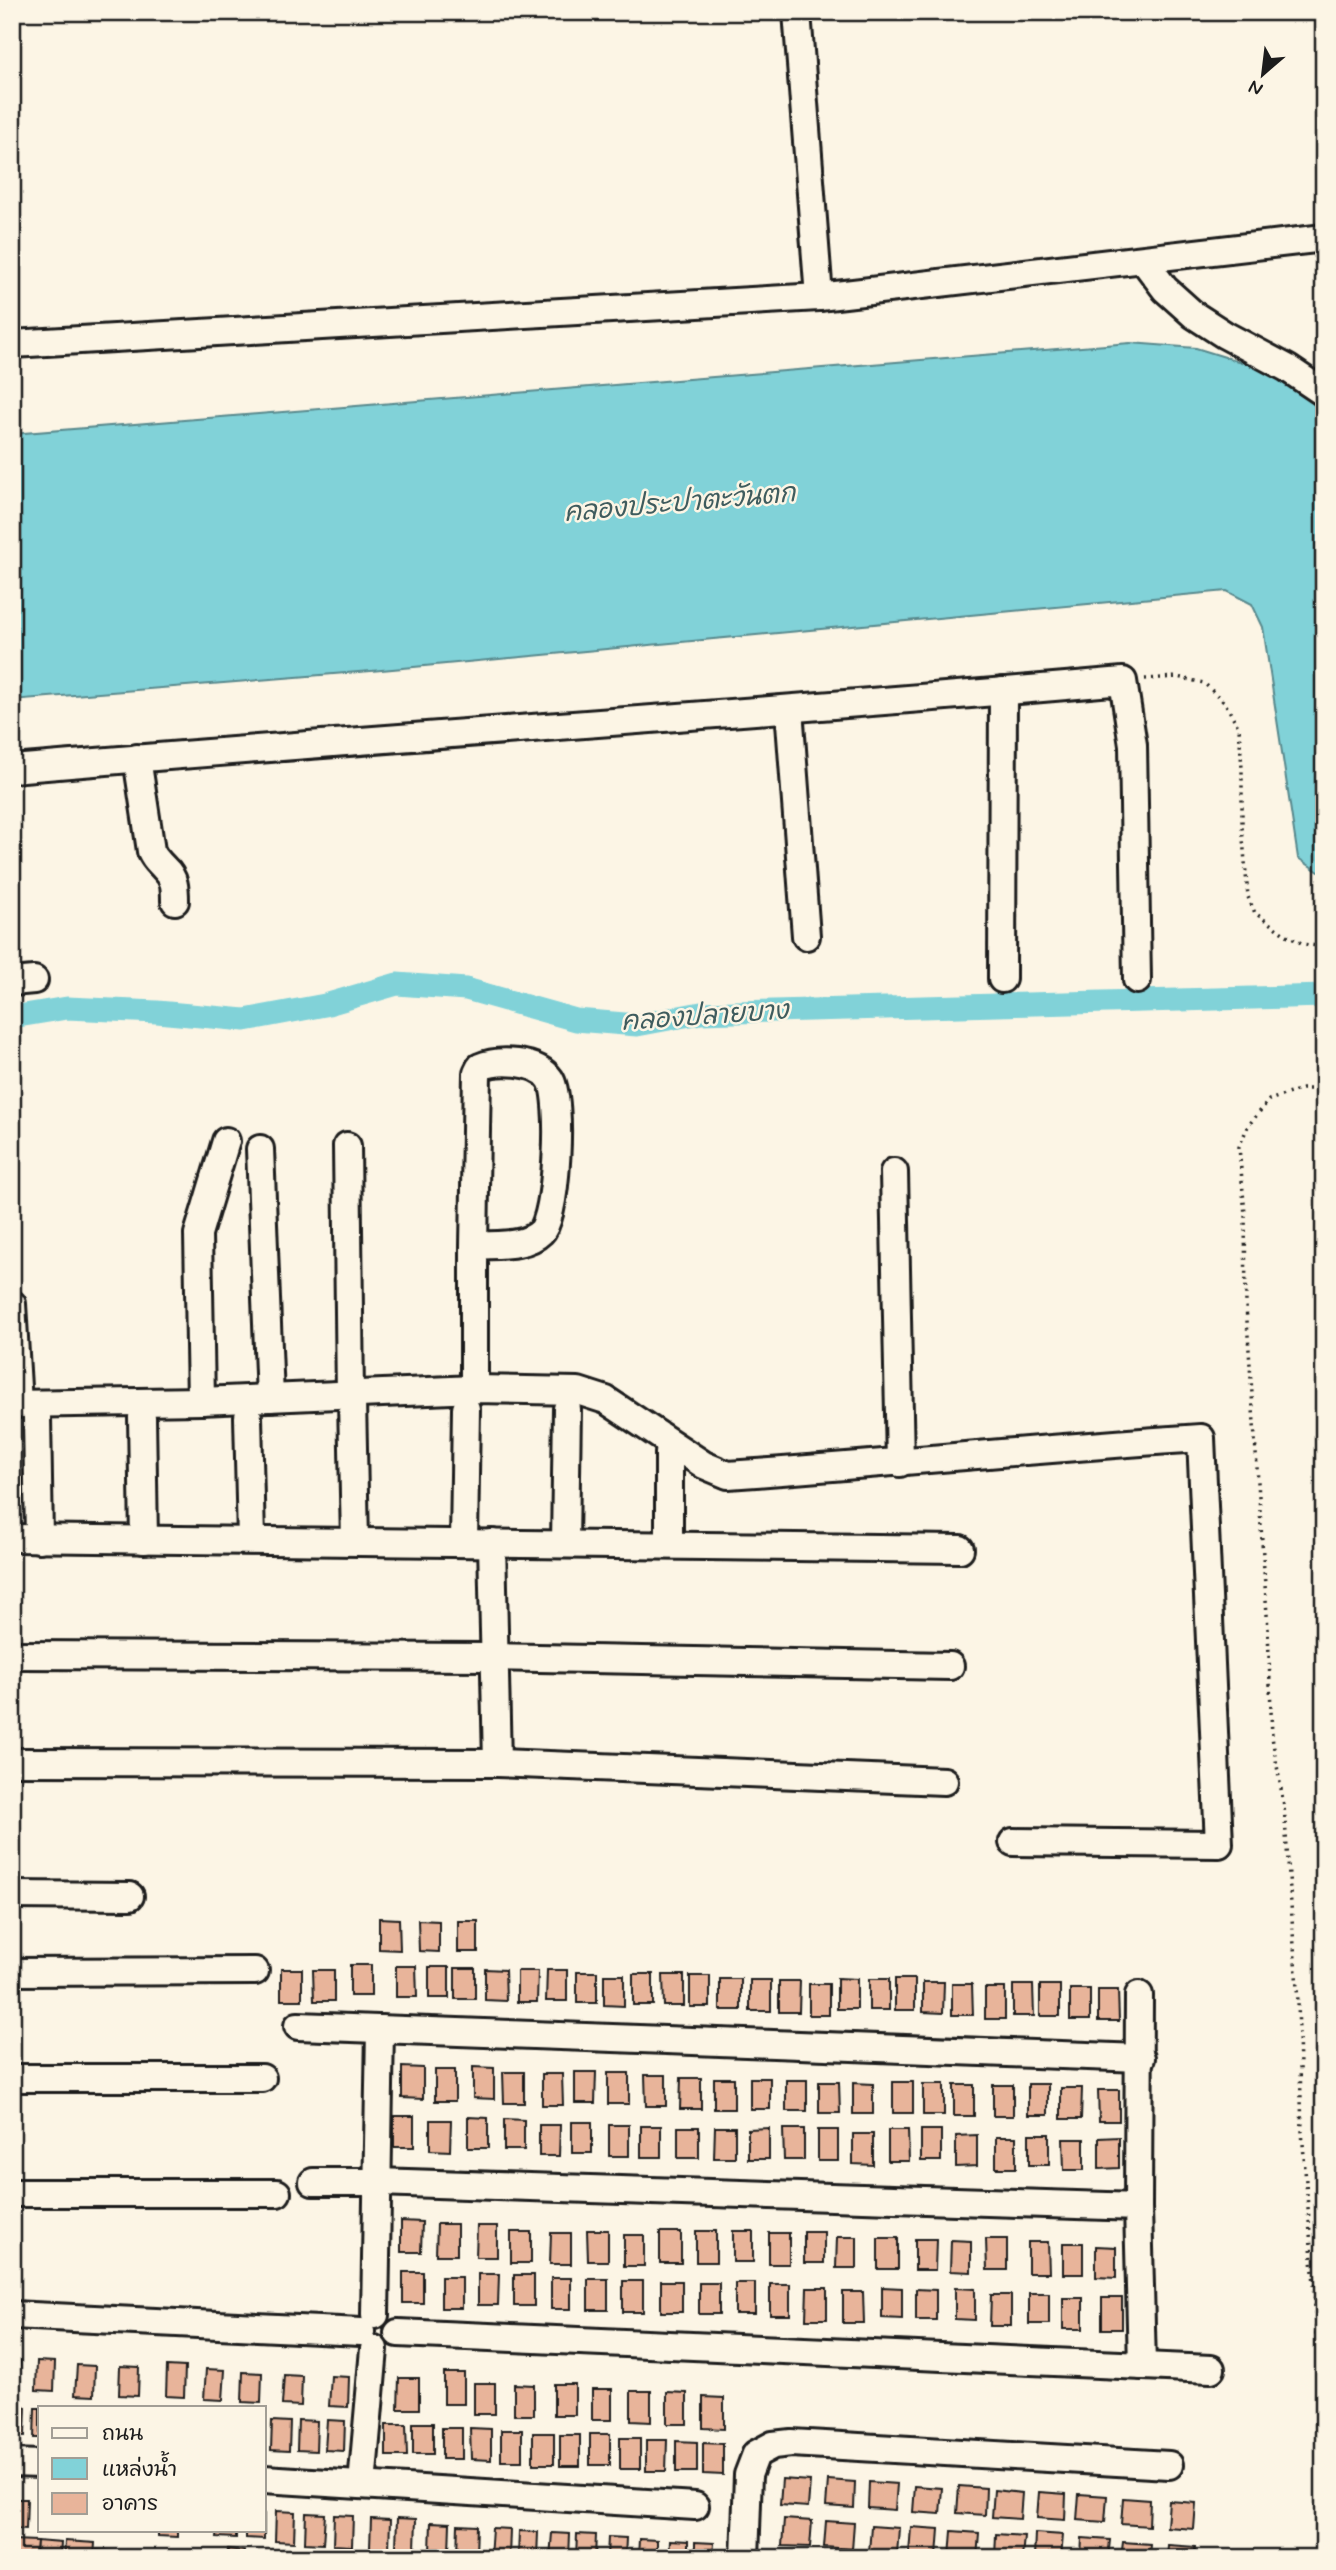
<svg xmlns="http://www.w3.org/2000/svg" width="1336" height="2570" font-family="Mynerve,'Playpen Sans Thai',sans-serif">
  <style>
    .water { fill: #81d2d8; stroke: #59898d; stroke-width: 2 }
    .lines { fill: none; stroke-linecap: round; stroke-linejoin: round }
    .canal { stroke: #81d2d8; stroke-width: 23 }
    .building { fill: #e8b49a; stroke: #1c1c1c; stroke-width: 2 }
    .minor-casing { stroke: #1c1c1c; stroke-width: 32 }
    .path { stroke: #1c1c1c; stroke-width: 3.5; stroke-dasharray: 2 5; stroke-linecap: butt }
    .minor { stroke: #fcf5e5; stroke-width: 26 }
    .labels { text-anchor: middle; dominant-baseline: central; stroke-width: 5; stroke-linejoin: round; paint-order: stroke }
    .water-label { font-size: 26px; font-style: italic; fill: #3f5c5e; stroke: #fcf5e5 }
  </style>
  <rect width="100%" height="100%" fill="#fcf5e5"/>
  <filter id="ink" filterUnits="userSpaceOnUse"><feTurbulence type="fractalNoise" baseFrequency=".0143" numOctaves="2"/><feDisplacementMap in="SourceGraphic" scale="14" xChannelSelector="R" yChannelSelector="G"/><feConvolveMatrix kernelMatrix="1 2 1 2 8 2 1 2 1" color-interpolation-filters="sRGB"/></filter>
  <g filter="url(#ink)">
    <!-- water -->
    <path class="water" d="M1130,343L1196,348L1267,370L1324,405V872H1319L1298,858L1263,627L1252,604L1227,591L371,671L12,700V434Z"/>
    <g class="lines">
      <!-- canal -->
      <path class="canal" d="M12,1017L67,1008L157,1012L245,1020L325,1005L397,984L466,989L576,1020L637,1025L701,1013L1324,996"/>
    </g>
    <!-- building -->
    <g class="building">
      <path d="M379,1918L399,1919L400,1950L379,1949Z"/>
      <path d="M418,1920L439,1921V1952L419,1951Z"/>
      <rect x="458" y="1921" width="20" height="31"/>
      <rect x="350" y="1965" width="21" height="31"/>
      <path d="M396,1966H416L417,1997H396Z"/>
      <rect x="429" y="1967" width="20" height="31"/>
      <rect x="455" y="1968" width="20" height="31"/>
      <rect x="281" y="1969" width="21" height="31"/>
      <path d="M485,1969L505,1970L506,2001L485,2000Z"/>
      <path d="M313,1970H334V2001H314Z"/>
      <path d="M547,1970H567V2001H546Z"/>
      <path d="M517,1971H538L537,2002H517Z"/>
      <rect x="577" y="1972" width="20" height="31"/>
      <rect x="633" y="1974" width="20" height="31"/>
      <path d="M604,1975H624V2006L604,2005Z"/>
      <path d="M663,1975H684V2006H664Z"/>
      <rect x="690" y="1976" width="20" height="31"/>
      <path d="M837,1978L857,1979V2009H837Z"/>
      <rect x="720" y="1979" width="21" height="31"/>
      <rect x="869" y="1979" width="20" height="31"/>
      <rect x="895" y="1979" width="20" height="31"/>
      <rect x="750" y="1980" width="21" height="31"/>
      <path d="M779,1981H800L799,2012H779Z"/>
      <path d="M923,1982H944L943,2013L923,2012Z"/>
      <rect x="809" y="1984" width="20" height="31"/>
      <path d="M952,1984H972L973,2015H952Z"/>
      <path d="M1013,1985H1033L1034,2016H1013Z"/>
      <rect x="1040" y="1985" width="20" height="31"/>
      <rect x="985" y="1988" width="20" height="31"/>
      <rect x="1070" y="1989" width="20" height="31"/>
      <path d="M1098,1990H1118L1119,2021H1098Z"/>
      <path d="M402,2067L423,2068V2099L402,2098Z"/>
      <path d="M473,2067L494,2068V2099L473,2098Z"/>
      <rect x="435" y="2070" width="20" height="31"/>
      <path d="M503,2072H524V2103H504Z"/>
      <path d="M575,2072H596L595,2103H575Z"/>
      <rect x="608" y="2073" width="21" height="31"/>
      <path d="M542,2074H562L563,2105H542Z"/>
      <path d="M645,2075H666V2106H646Z"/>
      <path d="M681,2078H701V2109H680Z"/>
      <rect x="714" y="2078" width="20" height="31"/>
      <rect x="750" y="2078" width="20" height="31"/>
      <rect x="786" y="2080" width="21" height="31"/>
      <path d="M819,2082H839L840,2113H819Z"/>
      <rect x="893" y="2082" width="20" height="31"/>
      <path d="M853,2083L873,2084V2114H853Z"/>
      <rect x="923" y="2084" width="21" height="31"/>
      <rect x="1028" y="2084" width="20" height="31"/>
      <rect x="954" y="2085" width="20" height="31"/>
      <rect x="993" y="2085" width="20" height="31"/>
      <path d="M1061,2088H1082L1081,2119H1061Z"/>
      <path d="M1098,2090H1119V2121H1099Z"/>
      <rect x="394" y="2116" width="20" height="31"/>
      <path d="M468,2117L488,2118V2148H468Z"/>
      <path d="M504,2119L524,2120V2150H504Z"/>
      <path d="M430,2120H451L450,2151L430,2150Z"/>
      <rect x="572" y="2122" width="20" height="31"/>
      <path d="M539,2125H560L559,2156H539Z"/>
      <rect x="609" y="2125" width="20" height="31"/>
      <rect x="641" y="2126" width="20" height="31"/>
      <rect x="678" y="2127" width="21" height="31"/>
      <path d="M715,2127H735V2158H714Z"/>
      <path d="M769,2128V2159H748V2129Z"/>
      <path d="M783,2129H804V2160H784Z"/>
      <rect x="818" y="2130" width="20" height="31"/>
      <path d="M888,2130H908L909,2161H888Z"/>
      <rect x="921" y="2130" width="20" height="31"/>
      <path d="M853,2134H873V2165L853,2164Z"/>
      <rect x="1029" y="2134" width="20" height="31"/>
      <path d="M977,2135V2166L956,2167V2136Z"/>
      <rect x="996" y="2137" width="20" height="31"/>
      <path d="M1119,2137V2168L1099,2169V2138Z"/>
      <path d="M1063,2139H1084V2170H1064Z"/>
      <path d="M401,2221L422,2222L421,2252H401Z"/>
      <path d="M437,2224H457V2255H436Z"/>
      <path d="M477,2226H497V2257H476Z"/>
      <path d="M587,2230H608V2261H588Z"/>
      <rect x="696" y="2231" width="20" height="31"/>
      <rect x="733" y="2231" width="20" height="31"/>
      <rect x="511" y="2232" width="20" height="31"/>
      <rect x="660" y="2232" width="21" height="31"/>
      <rect x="804" y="2232" width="20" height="31"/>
      <path d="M551,2233H571V2264H550Z"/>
      <rect x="769" y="2233" width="20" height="31"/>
      <rect x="624" y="2235" width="20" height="31"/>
      <path d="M837,2237H857V2268H836Z"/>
      <rect x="878" y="2238" width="20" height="31"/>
      <path d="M915,2239H936L935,2270H915Z"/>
      <path d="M986,2239H1007V2270H987Z"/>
      <path d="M951,2240L971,2241V2272L950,2271Z"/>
      <path d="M1028,2242H1048L1049,2273H1028Z"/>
      <rect x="1063" y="2243" width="20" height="31"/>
      <path d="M1096,2246L1116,2247V2278L1096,2277Z"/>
      <rect x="403" y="2272" width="20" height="31"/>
      <path d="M478,2274H499L498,2305H478Z"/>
      <rect x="514" y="2275" width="20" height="31"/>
      <rect x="441" y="2277" width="21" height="31"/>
      <rect x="551" y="2278" width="20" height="31"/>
      <rect x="588" y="2279" width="20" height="31"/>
      <rect x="623" y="2281" width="20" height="31"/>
      <rect x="661" y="2281" width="21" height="31"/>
      <rect x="699" y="2283" width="20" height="31"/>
      <rect x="735" y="2283" width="20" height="31"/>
      <rect x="770" y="2284" width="20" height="31"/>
      <path d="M882,2287L902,2288V2319L882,2318Z"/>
      <path d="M807,2288H827V2319H806Z"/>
      <path d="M955,2288L975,2289V2320L955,2319Z"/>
      <path d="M916,2289L936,2290V2320H916Z"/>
      <path d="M843,2292H863L864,2323H843Z"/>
      <rect x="1029" y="2293" width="20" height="31"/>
      <path d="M991,2295H1011V2326H990Z"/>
      <rect x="1063" y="2298" width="20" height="31"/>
      <rect x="1102" y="2298" width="20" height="31"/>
      <path d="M12,2361H20L18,2391H12Z"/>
      <path d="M37,2361L55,2362L54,2391L36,2390Z"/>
      <path d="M77,2365L95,2366L94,2396L75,2395Z"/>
      <path d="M120,2366L139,2367L138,2396L119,2395Z"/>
      <path d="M167,2366L185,2367L184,2397L166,2396Z"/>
      <path d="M206,2369L225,2370L223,2400L204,2399Z"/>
      <path d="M243,2372L262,2373L261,2403L242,2402Z"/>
      <rect x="444" y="2373" width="20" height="31"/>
      <path d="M284,2375L302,2376L301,2406L282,2405Z"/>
      <path d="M331,2376L349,2377L348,2407L329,2406Z"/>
      <path d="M399,2378H419V2409H398Z"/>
      <rect x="474" y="2383" width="21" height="31"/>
      <path d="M514,2384L534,2385V2415H514Z"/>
      <rect x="554" y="2384" width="21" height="31"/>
      <rect x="592" y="2389" width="20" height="31"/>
      <path d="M631,2391H651V2422L631,2421Z"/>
      <path d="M667,2392L687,2393V2424H667Z"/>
      <path d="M703,2397L724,2398V2429L703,2428Z"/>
      <path d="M12,2406L26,2407L25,2436L12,2435Z"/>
      <path d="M35,2408H40V2438H34Z"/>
      <path d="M298,2420L317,2421L316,2451L297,2450Z"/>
      <path d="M327,2420L345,2421L344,2451L325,2450Z"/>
      <path d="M272,2421L290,2422L289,2451L271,2450Z"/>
      <rect x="413" y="2423" width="20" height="31"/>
      <path d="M386,2425H406L407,2456H386Z"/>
      <rect x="442" y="2428" width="20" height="31"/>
      <path d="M470,2428L491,2429V2460L471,2459Z"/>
      <rect x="501" y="2430" width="21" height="31"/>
      <rect x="533" y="2433" width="21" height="31"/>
      <rect x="590" y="2434" width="20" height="31"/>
      <rect x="560" y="2435" width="20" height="31"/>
      <rect x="620" y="2438" width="20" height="31"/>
      <path d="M646,2440H667L666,2471H646Z"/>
      <path d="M676,2441L697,2442V2472H676Z"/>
      <path d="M703,2443L723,2444V2475L703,2474Z"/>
      <path d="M782,2479L810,2481L808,2507L780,2505Z"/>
      <path d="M828,2480L855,2482L854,2508L826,2506Z"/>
      <path d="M869,2482L897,2484L895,2510L868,2508Z"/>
      <path d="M915,2486L942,2488L940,2514L913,2512Z"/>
      <path d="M959,2486L986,2488L985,2515L957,2513Z"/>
      <path d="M994,2490L1022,2493L1020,2519L992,2517Z"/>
      <path d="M1039,2492L1066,2494L1065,2520L1037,2518Z"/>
      <path d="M1079,2494L1107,2496L1105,2522L1077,2520Z"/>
      <path d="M1123,2498L1150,2500L1149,2526L1121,2524Z"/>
      <path d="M12,2499H27L26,2529L12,2528Z"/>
      <path d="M1169,2501L1196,2503L1194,2529L1167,2527Z"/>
      <path d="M264,2510V2539L246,2538V2530H264Z"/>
      <path d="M276,2511L295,2512L294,2542L275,2541Z"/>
      <path d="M306,2513L325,2514L323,2544L305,2543Z"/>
      <path d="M334,2515L353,2516L352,2546L333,2545Z"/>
      <path d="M397,2518L416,2519L415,2549L396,2548Z"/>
      <path d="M371,2519L390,2520L389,2549L370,2548Z"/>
      <path d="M784,2519L812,2521L810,2547L782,2546Z"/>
      <path d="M826,2521L854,2523L852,2549L824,2547Z"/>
      <path d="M431,2522L450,2523L449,2552H430Z"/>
      <path d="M458,2525L477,2526L476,2555L457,2554Z"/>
      <path d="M871,2526L899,2528L897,2554L869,2552Z"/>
      <path d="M911,2527L939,2529L937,2556L909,2554Z"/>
      <path d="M492,2528L510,2529L509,2558H490Z"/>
      <path d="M158,2530H177V2537L158,2536Z"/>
      <path d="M218,2530H236V2538L217,2537Z"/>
      <path d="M519,2531L538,2532L537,2558H518Z"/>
      <path d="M952,2531L979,2533L977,2558L950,2557Z"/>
      <path d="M552,2533L570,2534L569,2558H550Z"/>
      <path d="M1035,2533L1063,2535L1061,2558H1034Z"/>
      <path d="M577,2534L596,2535L595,2558H576Z"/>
      <path d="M996,2534L1024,2536L1022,2558H995Z"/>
      <path d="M608,2537L626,2538L625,2558H607Z"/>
      <path d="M1082,2538L1110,2540L1108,2558H1081Z"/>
      <path d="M639,2539L657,2540V2558H638Z"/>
      <path d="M12,2540L37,2541L36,2558H12Z"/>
      <path d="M670,2540L688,2541V2558H669Z"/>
      <path d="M37,2541L61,2543L60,2558H36Z"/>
      <path d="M65,2541L95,2543L94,2558H64Z"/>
      <path d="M695,2542L714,2543L713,2558H695Z"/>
      <path d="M1123,2542L1150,2544L1149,2558H1121Z"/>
      <path d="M1168,2545L1195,2547V2558H1167Z"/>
      <path d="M228,2549L244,2551L243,2558H227Z"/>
      <path d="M97,2550L127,2552V2558H97Z"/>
    </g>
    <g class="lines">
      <!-- minor casing -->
      <g class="minor-casing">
        <g id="minor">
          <path d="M797,12L819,297"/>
          <path d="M1144,261L1165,289L1194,315L1225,335L1287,368L1324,393"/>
          <path d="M12,344L819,297L1324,238"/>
          <path d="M789,709L806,936"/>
          <path d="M137,758L151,851C155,860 159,862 165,869C175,878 175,889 175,901"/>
          <path d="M12,769C382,737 753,714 1123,681L1133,745L1137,980"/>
          <path d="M1002,979L1003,691"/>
          <path d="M12,982L34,980"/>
          <path d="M347,1146L350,1395"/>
          <path d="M260,1149L270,1398"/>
          <path d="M894,1172L900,1463"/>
          <path d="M474,1246C494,1244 525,1248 541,1232C557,1217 563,1098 550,1079C537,1060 498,1059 480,1067L477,1073L474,1246V1389"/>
          <path d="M12,1304L18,1404"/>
          <path d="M201,1401L198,1234L226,1141"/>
          <path d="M352,1401L355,1541"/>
          <path d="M12,1404L201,1401L474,1389L578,1391L606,1400L704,1465L728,1475C886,1464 1043,1448 1201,1438L1219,1844L1013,1842"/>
          <path d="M37,1417L39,1539"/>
          <path d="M142,1417L144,1540"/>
          <path d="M248,1417L251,1540"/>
          <path d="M12,1538L960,1549"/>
          <path d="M464,1543L466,1409"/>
          <path d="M492,1543L497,1763"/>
          <path d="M565,1544L567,1409"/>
          <path d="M669,1544V1453"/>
          <path d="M12,1655L493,1657L950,1666"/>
          <path d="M12,1762L497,1763L944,1781"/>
          <path d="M12,1895L130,1896"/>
          <path d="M12,1972L255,1971"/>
          <path d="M1139,1995L1138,2207L1142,2366"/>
          <path d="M298,2026L1141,2058"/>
          <path d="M12,2078H262"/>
          <path d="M313,2182H377L1138,2207"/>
          <path d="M12,2193H277"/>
          <path d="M12,2315L361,2332"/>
          <path d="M375,2315L380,2029"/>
          <path d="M398,2333L1211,2369"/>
          <path d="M12,2463L40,2464"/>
          <path d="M264,2479L695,2506"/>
          <path d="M362,2485L374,2349"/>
          <path d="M745,2558L748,2475L756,2454L773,2445L791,2443L1169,2465"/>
        </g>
      </g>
      <!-- path -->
      <g class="path">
        <path d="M1145,679L1177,677L1204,683L1225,703L1239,728L1242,768V827L1248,897L1255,913L1283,933L1303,944L1324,947"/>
        <path d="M1324,1089H1302L1269,1100L1248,1126L1239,1147L1245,1214L1246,1306L1268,1629L1272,1737L1284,1806L1298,2002L1302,2131L1314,2284L1324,2494"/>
      </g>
      <!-- minor -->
      <use href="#minor" class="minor"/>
    </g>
  </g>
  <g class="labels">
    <!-- water labels -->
    <g class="water-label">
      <text transform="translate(680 504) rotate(-5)">คลองประปาตะวันตก</text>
      <text transform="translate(705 1017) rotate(-4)">คลองปลายบาง</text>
    </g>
  </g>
  <!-- margin -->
  <rect width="1336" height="2570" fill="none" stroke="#fcf5e5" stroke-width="42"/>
  <rect x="21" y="21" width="1294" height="2528" fill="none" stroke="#1c1c1c" stroke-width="2.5" filter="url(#ink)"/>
  <!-- legend -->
  <rect x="38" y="2406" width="228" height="126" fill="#fcf5e5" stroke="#a29e95" stroke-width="2"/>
  <rect x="52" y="2428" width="35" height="10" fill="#fcf5e5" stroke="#a29e95" stroke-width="2"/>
  <text x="102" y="2440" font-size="21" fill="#1c1c1c">ถนน</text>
  <rect x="52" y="2458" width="35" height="21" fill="#81d2d8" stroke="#a29e95" stroke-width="2"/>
  <text x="102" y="2476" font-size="21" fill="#1c1c1c">แหล่งน้ำ</text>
  <rect x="52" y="2493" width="35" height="21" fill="#e8b49a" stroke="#a29e95" stroke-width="2"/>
  <text x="102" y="2510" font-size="21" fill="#1c1c1c">อาคาร</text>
  <!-- north arrow -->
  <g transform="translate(1263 74) rotate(208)" stroke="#fcf5e5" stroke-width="5" paint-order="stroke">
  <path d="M0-5L12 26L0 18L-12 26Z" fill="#1c1c1c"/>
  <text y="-10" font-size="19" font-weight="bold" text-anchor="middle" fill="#1c1c1c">N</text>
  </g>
</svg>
